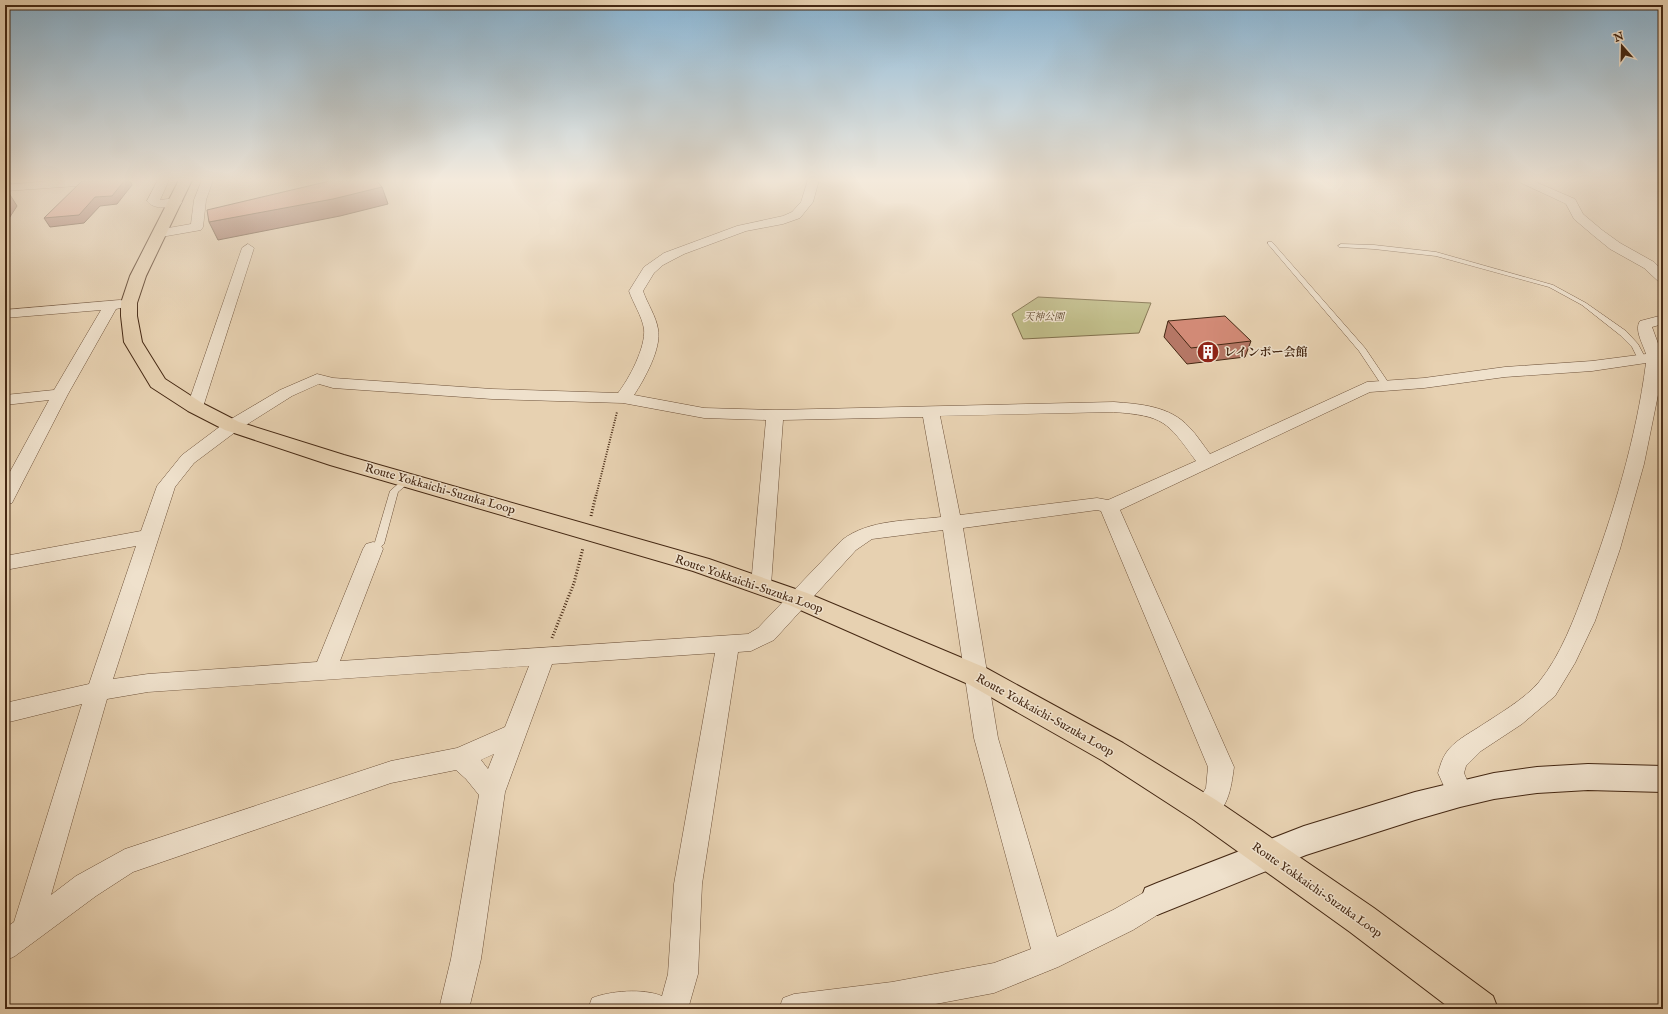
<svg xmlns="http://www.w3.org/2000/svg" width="1668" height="1014" font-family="'IM FELL English','Noto Serif JP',serif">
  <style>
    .green { fill: #beb986; stroke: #82704c }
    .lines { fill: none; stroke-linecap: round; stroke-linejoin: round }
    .lane-casing { stroke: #6e523a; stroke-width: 1 }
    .street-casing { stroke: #6e523a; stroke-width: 1 }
    .secondary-casing { stroke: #452813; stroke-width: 2 }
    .primary-casing { stroke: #452813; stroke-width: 2 }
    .path-far1 { stroke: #452813; stroke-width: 2; stroke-dasharray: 1 1.5; stroke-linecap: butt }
    .path { stroke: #452813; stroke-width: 3; stroke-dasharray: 1 2; stroke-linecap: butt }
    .lane { fill: #efe1cc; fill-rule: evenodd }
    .street { fill: #efe1cc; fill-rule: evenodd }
    .secondary { fill: #efe1cc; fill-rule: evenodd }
    .primary { fill: #e7d1b1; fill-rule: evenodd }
    .wall { fill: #b57765; stroke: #452813 }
    .shaded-wall { fill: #936153; stroke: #452813 }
    .building { fill: #d28a76; stroke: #452813 }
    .labels { text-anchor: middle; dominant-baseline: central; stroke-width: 3; stroke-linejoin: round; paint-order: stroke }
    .far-park-label { font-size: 10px; font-style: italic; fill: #5d452a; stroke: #efe1cc }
    .poi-label { font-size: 12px; font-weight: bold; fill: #452813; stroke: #efe1cc; text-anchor: start }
    .street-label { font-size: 12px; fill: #452813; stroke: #efe1cc }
  </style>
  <rect width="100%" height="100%" fill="#e7d1b1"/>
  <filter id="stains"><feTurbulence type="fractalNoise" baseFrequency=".005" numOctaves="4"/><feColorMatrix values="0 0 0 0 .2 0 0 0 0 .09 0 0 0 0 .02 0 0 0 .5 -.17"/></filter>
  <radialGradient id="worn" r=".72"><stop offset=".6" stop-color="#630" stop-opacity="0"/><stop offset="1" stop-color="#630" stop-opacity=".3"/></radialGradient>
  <!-- green -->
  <path class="green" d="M1038,297L1151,303L1139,333L1023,339L1012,314Z"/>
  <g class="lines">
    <!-- lane casing -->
    <g class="lane-casing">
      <g id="lane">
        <path d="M1268,242H1272L1365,348L1390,385L1389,387H1383L1359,351L1268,244Z"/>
        <path d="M1341,244L1374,245L1436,252L1553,285L1586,303L1626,331L1638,344L1646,359L1645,361H1639L1632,347L1620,335L1582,305L1549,287L1436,256L1374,249L1339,247L1338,246Z"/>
        <path d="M408,477L412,480L398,492L384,544L376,551H370L368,549L375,542L390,491L405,478Z"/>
      </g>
    </g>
    <!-- street casing -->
    <g class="street-casing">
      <g id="street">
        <path d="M64,180H125L120,183L5,191V185Z"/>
        <path d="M158,180H169L160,200L176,198L182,202L180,205C170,207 155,211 147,201Z"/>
        <path d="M202,180H213L206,200L203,227L201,230L161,237L157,236L155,233L157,230L191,224L194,200Z"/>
        <path d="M808,180H819L813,202L800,218L783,224L746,231L684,254L663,265L654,273L643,291C647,303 656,316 658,329C662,348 644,380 634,395L704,408L775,410L1114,402C1140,404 1170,406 1189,427C1197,435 1203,445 1210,454L1367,382L1424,378L1505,367L1592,361L1646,354C1643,344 1634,330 1640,321L1663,315V324L1652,327L1663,357L1659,390L1644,464L1620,549L1595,621L1575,663L1555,696L1522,724L1481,751L1466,766L1464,773L1473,794L1469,802L1460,806L1451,802L1438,773C1440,766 1442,759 1446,753C1453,742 1468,734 1479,727C1497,715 1525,699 1539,682C1561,655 1574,619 1586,587C1613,515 1636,440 1646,363L1592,371L1505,377L1424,388L1370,392L1120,510L1234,767C1231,789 1228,813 1205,822L1196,818L1192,810L1206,788L1208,767L1101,511L1097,510L963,528L998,738L1057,937L1113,910L1157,885L1167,889L1171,899L1167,909L1133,930L1058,967L994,993L909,1009H779L783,998L794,994L892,982L994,963L1031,949L974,738L943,530L872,539L856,550L774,640L751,651L738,652L702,884L698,974L688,1009H588L592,998C610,991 643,988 662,996L668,974L674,884L715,653L552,664L505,792L481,959L469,1009H439L451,959L479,795L466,779L456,770L391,783L133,872L96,896L15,956L5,961V928L14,922L82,704L5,723V703L89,684L136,546L5,570V556L141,531L157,486L182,455L226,422L280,390L317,374L333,378L492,389L618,393C629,379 646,347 644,329C642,316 633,303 629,291L644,267L664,253L737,226L783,216L792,212L801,202ZM319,384L333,388L492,399L623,403L704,418L766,420L751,585L754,590L761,593L768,590L771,585L783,420L923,417L941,517C909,521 869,519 842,540L758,628L748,634L340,661L383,549L380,544L373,542L366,544L363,549L317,662L148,674L113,679L175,487L194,463L238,430L292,396ZM1114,412C1164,416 1167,421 1196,461L1108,500L1097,498L960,515L940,416ZM529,666L505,727L457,748L391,761L125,849L76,876L51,895L107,699L148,692ZM494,754L488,769L481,760Z"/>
        <path d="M1515,180H1531L1575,199L1583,214L1602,230L1620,243L1654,262L1663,271V282L1658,281L1644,268L1610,249L1594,236L1574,219L1566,204Z"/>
        <path d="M248,244L254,248L203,407L201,411L195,412L189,411L187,407L242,248Z"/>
        <path d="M120,300L125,301L127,304L125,307L116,309L68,394L14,499L12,503L5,505V481L49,400L5,405V395L54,390L101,310L5,318V310Z"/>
      </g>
    </g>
    <!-- secondary casing -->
    <g class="secondary-casing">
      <path id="secondary" d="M1588,764L1663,766V792L1588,790L1537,793L1494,799L1460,807L1415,820L1306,855L1157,915L1145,910L1141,899L1145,888L1157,883L1304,826L1415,792L1494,773L1537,767Z"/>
    </g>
    <!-- primary casing -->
    <g class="primary-casing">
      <path id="primary" d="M179,180H192L146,276L137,303V316L142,342L165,379L202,403L239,422L344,455L709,559L807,593L986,668L1123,743L1216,800L1374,908L1493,996L1498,1009H1451L1350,932L1194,820L1103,761L968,684L789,605L693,571L330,465L225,430L188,411L151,387L124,342L121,316V303L130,276Z"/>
    </g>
    <!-- path-far1 -->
    <path class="path-far1" d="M596,496L617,412"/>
    <!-- path -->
    <g class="path">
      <path d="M591,516L596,495"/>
      <path d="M552,638L574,583L583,548"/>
    </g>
    <!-- lane -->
    <use href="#lane" class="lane"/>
    <!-- street -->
    <use href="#street" class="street"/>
    <!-- secondary -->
    <use href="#secondary" class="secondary"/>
    <!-- primary -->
    <use href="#primary" class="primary"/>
  </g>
  <!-- wall -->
  <path class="wall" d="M1168,321L1251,341L1245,357L1187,364L1164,337Z"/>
  <!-- shaded-wall -->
  <g class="shaded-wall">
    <path d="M125,180H130L132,185L117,204L100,206L84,223L50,227L44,218L95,197Z"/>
    <path d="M382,187L388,204L340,216L218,240L209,222Z"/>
    <path d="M7,190L17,206L6,223H5V193Z"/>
  </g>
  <!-- building -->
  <g class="building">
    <path d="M125,180L112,196L95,197L79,215L44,218L82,181Z"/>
    <path d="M334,180H376L382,187L333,199L209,222L207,210Z"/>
    <path d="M1225,316L1251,341L1191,348L1168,321Z"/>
  </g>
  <!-- sky -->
  <linearGradient id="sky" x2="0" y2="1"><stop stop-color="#88b4d3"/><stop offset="0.56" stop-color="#f4eadc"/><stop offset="1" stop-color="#f4eadc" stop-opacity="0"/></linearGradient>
  <rect width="1668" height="322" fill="url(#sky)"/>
  <!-- icons -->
  <defs>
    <g id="building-disc" transform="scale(1.15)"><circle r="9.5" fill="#8f2418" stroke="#efe1cc"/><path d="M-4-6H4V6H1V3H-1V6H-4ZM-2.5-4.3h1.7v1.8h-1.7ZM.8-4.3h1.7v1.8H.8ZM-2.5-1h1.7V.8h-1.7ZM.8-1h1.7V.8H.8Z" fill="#fff"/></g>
  </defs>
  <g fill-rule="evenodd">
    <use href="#building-disc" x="1208" y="352"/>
  </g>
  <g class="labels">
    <!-- far-park labels -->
    <g class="far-park-label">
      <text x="1044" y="317">天神公園</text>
    </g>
    <!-- poi labels -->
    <g class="poi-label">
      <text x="1224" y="352">レインボー会館</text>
    </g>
    <!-- street labels -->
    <g class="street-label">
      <text transform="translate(440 489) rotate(16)">Route Yokkaichi-Suzuka Loop</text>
      <text transform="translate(749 584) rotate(19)">Route Yokkaichi-Suzuka Loop</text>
      <text transform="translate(1045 715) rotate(29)">Route Yokkaichi-Suzuka Loop</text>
      <text transform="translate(1317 890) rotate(35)">Route Yokkaichi-Suzuka Loop</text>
    </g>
  </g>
  <!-- margin -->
  <rect width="1668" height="1014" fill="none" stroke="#e7d1b1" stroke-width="20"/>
  <rect x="6" y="6" width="1656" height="1002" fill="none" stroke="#452813" stroke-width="2"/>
  <rect x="10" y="10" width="1648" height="994" fill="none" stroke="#452813"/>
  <!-- north arrow -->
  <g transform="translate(1622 46) rotate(340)" stroke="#efe1cc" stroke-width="3" paint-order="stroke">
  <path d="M0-3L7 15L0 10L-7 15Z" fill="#452813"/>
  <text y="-6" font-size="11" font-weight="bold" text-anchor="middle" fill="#452813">N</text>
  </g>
  <rect width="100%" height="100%" filter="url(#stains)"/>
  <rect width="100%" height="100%" fill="url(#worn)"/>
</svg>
